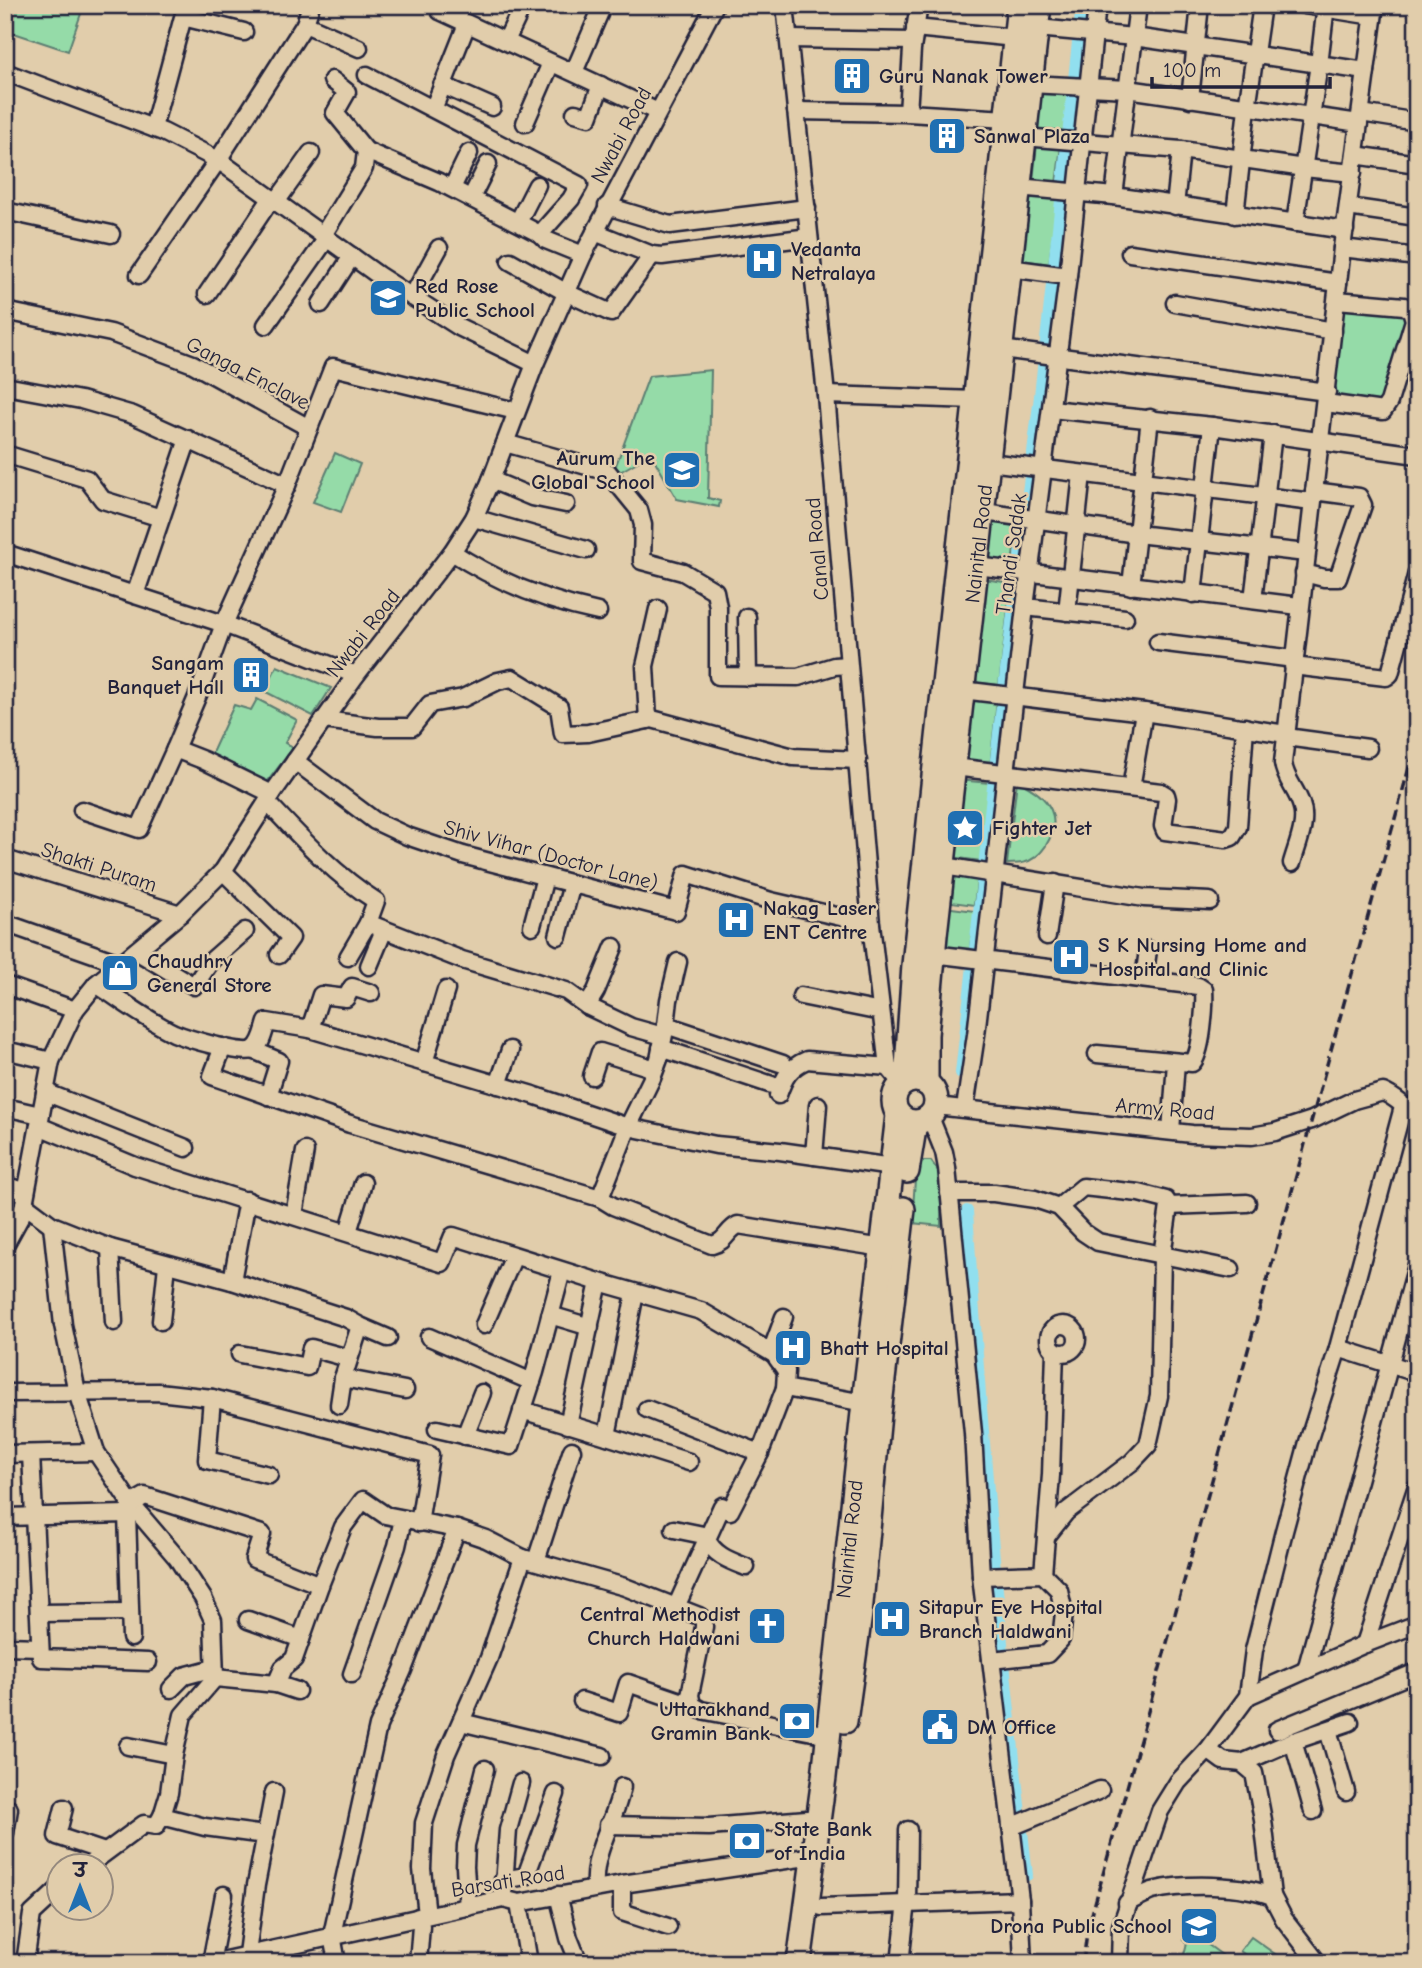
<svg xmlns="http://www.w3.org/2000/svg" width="1422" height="1968" font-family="'Comic Neue','Playpen Sans Deva',sans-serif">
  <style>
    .green { fill: #95dba8; stroke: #5c7e72; stroke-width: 2 }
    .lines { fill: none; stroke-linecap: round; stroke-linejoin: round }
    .canal { stroke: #91dfef; stroke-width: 12 }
    .minor-casing { stroke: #22223b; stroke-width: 21 }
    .highway-casing { stroke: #22223b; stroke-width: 28 }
    .minor { stroke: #e1cdab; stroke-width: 16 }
    .highway { stroke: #e1cdab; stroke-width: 23 }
    .rail { stroke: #22223b; stroke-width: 3.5; stroke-dasharray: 10 5; stroke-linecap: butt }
    .labels { text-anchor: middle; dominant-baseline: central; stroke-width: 5; stroke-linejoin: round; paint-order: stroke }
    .poi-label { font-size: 21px; font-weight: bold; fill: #22223b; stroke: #e1cdab; text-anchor: start }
    .street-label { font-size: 21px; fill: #22223b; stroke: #e1cdab }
  </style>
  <rect width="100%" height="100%" fill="#e1cdab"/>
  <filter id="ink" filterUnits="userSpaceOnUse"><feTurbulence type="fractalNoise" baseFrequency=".0143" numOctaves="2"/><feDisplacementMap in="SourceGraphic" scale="14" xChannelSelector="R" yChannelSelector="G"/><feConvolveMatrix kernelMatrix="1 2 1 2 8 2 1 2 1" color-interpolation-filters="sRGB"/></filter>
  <g filter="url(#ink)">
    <!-- green -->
    <g class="green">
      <path d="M5,5H84L68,51L5,30Z"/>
      <path d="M1041,92L1068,94L1064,133L1037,131Z"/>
      <path d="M1037,144L1061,146L1056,184L1033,181Z"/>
      <path d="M1031,193L1058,196L1049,264L1022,260Z"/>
      <path d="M1344,306L1408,313L1382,403L1332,398Z"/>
      <path d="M711,370L708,498L720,501L719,507L677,499L651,454L618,473L615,468L649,376Z"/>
      <path d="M335,453L360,464L341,512L313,502Z"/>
      <path d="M992,521L1017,524L1012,565L987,562Z"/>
      <path d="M984,579L1011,583L999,685L971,682Z"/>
      <path d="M277,666L331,688L313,716L264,691Z"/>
      <path d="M968,697L997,700L990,767L961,764Z"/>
      <path d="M257,699L297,720L285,743L293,748L267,782L211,755L234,705L251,710Z"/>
      <path d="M958,780L990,783L981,861L951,857Z"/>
      <path d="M1017,781C1030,787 1045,796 1051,810C1059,828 1046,853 1029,861C1022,864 1014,864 1007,864Z"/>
      <path d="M948,870L978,875L974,905L944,901Z"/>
      <path d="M944,907L975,911L969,954L939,951Z"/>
      <path d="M920,1161H931L941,1175V1226L912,1223L916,1165Z"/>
      <path d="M1189,1931L1233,1963H1197L1183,1958L1187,1943L1183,1940Z"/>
      <path d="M1251,1937L1282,1959L1279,1963H1256L1240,1951Z"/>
    </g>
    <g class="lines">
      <!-- canal -->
      <g class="canal">
        <path d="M961,1073L1006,670L1040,396L1082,5"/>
        <path d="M967,1211C981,1433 1001,1654 1027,1875"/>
      </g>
      <!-- minor casing -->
      <g class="minor-casing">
        <g id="minor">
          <path d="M443,5L440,11L658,112"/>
          <path d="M785,5L826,395L871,924L888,1067L902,1084"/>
          <path d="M1304,5L1373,16"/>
          <path d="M305,24L359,48"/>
          <path d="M915,28L1015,38"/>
          <path d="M1037,28L1134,37L1366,71"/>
          <path d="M789,39L913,41"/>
          <path d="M506,41L523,5"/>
          <path d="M5,72L163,132L218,160L378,275L459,327L535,364"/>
          <path d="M574,72L603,5"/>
          <path d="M367,75L579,185L571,199L540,234"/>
          <path d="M1029,84L1128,89L1359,123"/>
          <path d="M442,85L492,107"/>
          <path d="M1190,99L1200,5"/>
          <path d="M436,102L467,24"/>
          <path d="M796,111L908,113L1007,119"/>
          <path d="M575,113L589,117L601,85"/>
          <path d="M908,113L912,49L919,5"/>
          <path d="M1361,113L1417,122"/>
          <path d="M525,123L551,63"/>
          <path d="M153,128L183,17L244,32"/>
          <path d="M1024,137L1181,150L1304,168L1353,173"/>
          <path d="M366,151L439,182L540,234L546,240L583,255"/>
          <path d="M1355,155L1417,164"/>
          <path d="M1018,187L1114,196L1345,230"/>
          <path d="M452,188L469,153"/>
          <path d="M1114,196L1138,5"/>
          <path d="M471,198L488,164"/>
          <path d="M276,202L311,153"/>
          <path d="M607,206L670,225L807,208"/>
          <path d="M1175,206L1181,150"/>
          <path d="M1348,207L1417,217"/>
          <path d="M5,211L111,234"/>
          <path d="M1235,215L1247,108L1262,5"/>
          <path d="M518,222L537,185"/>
          <path d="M1295,223L1319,64L1326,5"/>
          <path d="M595,232L652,255L662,256L809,237"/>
          <path d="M323,235L364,168L366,151L335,113L347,92L332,80"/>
          <path d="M1342,248L1417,257"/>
          <path d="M1130,253L1338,283"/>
          <path d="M510,261L567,293L611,313L652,255"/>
          <path d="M1009,268L1068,276"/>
          <path d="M139,275L218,160L305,24L311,5"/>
          <path d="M207,294L271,199"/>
          <path d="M412,297L439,248"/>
          <path d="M1175,303L1333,331"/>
          <path d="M321,304L352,256"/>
          <path d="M5,311L111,333L193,364L309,428"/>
          <path d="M266,325L327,238"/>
          <path d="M1001,349L1327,392"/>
          <path d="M5,386L81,400L133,415L287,485"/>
          <path d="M826,395L976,400"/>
          <path d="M1326,403L1383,411L1389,402L1414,320L1411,310L1404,306L1337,300"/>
          <path d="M1051,409L1212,426L1417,455"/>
          <path d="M505,443L608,472L639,510L643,525L642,561L683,572L715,591L718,607V676L798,677L834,666L848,665"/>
          <path d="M5,454L87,479L103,500L161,518"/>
          <path d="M989,462L1312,502"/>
          <path d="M491,480L532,497L566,504"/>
          <path d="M984,512L1137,534L1306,553"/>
          <path d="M474,518L586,550"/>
          <path d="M452,552C496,581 547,601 598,612"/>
          <path d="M5,553L224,624L356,675"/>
          <path d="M977,566L1299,606"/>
          <path d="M1304,573L1324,578H1338L1363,505L1359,497L1314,491"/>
          <path d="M1131,586L1150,418"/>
          <path d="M1193,594L1212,426"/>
          <path d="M135,595L188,439"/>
          <path d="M1253,600L1273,434"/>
          <path d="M1025,607L1125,618"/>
          <path d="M1067,612L1082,474"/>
          <path d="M747,617L748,677"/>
          <path d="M1158,642L1294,659"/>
          <path d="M1293,666L1386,677L1390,674L1417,573"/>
          <path d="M962,690L1144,712L1286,734"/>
          <path d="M324,720L378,727H412L430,704L463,698L498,681L512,678L559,707L563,734L588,733L652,719L793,757L858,760"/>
          <path d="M648,720L645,666L658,609"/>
          <path d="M1286,737L1368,748"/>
          <path d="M175,749L200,690L224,624L287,485L333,367L516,411"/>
          <path d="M295,761L375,821L407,836L463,855L676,911L686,874L771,901L871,924"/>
          <path d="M954,767L1161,792L1166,795L1167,799L1163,826L1165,831L1226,839L1232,837L1238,827L1245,727"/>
          <path d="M1131,788L1144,712"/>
          <path d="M268,803C301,838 335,875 376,901L368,923L462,960L566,991L587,1006L631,1027L663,1036"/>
          <path d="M82,810L139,829L175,749L203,760L272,794"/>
          <path d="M5,859L180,914"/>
          <path d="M1292,863C1297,845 1308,822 1301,804C1296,789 1285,779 1283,763L1342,248L1375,5"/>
          <path d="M944,866L1144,898L1210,901"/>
          <path d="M223,871L291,938L279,955"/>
          <path d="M5,923L119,963"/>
          <path d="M532,926L545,877"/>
          <path d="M558,936L572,884"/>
          <path d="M1047,936L1055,883"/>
          <path d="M136,951L194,986L211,961L245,931"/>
          <path d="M933,954L1198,986L1204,990C1205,1004 1202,1054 1192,1063L1097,1054"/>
          <path d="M348,957L368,923"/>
          <path d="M369,966L384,930"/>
          <path d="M1144,979L1148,950"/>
          <path d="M96,984C121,1000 147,1020 174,1033C186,1038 242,1055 253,1050C262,1045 264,1031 267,1022L310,1029L533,1095L628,1127L716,1145L780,1151L892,1167"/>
          <path d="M5,985L75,1010"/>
          <path d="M801,996L881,1012"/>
          <path d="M587,1006L596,991L614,947"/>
          <path d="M666,1025L669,1000L678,962"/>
          <path d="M310,1029L321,995L346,998L352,987L371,993"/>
          <path d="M223,1047L212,1076L350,1124L600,1198L628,1127L652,1078L659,1059L666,1025L783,1064"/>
          <path d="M661,1048L772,1085"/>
          <path d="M5,1050L51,1061"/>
          <path d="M253,1050L279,1061L268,1096"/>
          <path d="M424,1063L446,990"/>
          <path d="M592,1076L600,1052L655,1069"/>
          <path d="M498,1085L510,1050"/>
          <path d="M45,1092L186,1148"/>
          <path d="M778,1095C784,1077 790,1067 807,1060L888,1067"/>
          <path d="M936,1106L1192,1134L1252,1136L1275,1132L1312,1120L1354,1100L1383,1092C1396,1097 1404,1108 1417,1114"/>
          <path d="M5,1107L40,1115"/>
          <path d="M965,1108L976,1035L1025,607L1068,276L1097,5"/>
          <path d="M930,1117L944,1152L947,1168L973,1433L981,1576L1020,1900L1023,1963"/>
          <path d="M39,1126L135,1166L442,1263L453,1236L599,1282L701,1311L774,1354L786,1371L785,1388L864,1403"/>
          <path d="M1171,1131L1176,1062"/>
          <path d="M814,1156L818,1105"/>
          <path d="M5,1186L26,1191"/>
          <path d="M949,1193H994L1035,1199L1059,1207L1083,1232L1098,1242L1231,1269"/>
          <path d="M600,1198L613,1206L712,1245C727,1241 726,1231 738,1225L883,1248"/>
          <path d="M24,1204L52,1225L110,1248L232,1281L346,1318L360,1326L343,1378L405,1390"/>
          <path d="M1169,1206L1247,1203"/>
          <path d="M294,1215L305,1151"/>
          <path d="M52,1225L63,1325L77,1392L96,1452L131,1504L177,1558L203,1598L213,1620L215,1678L183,1715L174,1755L169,1793L162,1816L156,1826L144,1824L86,1867"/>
          <path d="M348,1232L363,1183"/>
          <path d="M5,1245L21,1216L24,1204L51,1061L75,1010L96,984L180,914L223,871L272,794L319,727L356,675L452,552L474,518L491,480L535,364L583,255L715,5"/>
          <path d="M110,1248L114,1322"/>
          <path d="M232,1281L247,1200"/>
          <path d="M550,1315L590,1327"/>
          <path d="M161,1321L167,1265"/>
          <circle cx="1063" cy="1339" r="14"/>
          <path d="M484,1325L514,1256"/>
          <path d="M360,1326L388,1338"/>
          <path d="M429,1337L532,1382"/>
          <path d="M1338,1348L1417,1373"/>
          <path d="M771,1352L784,1317"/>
          <path d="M240,1354L307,1367L311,1348L348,1358"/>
          <path d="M5,1393L158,1392L212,1398L430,1455L419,1523"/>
          <path d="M212,1398L207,1460L269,1475"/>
          <path d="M339,1405L343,1378"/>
          <path d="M647,1409L760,1453"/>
          <path d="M522,1410L607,1436L635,1293"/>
          <path d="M568,1425L599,1282"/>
          <path d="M437,1429L511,1446L535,1372L562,1271"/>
          <path d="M465,1436L482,1393"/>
          <path d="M607,1436L689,1462"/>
          <path d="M5,1454L96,1452"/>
          <path d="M31,1454L41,1658L148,1662"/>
          <path d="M5,1517L127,1514"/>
          <path d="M674,1529L708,1536"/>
          <path d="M1046,1537L1066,1512L1132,1462L1148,1445L1159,1396L1162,1256L1169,1206L1166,1200L1139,1193L1083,1187L1059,1207"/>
          <path d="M536,1561L572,1450"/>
          <path d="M746,1567C731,1561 713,1555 707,1539L722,1506L730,1511L760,1453L785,1388"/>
          <path d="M981,1576L1043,1574L1051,1475L1055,1351"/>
          <path d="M676,1607L707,1539"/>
          <path d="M39,1613L130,1612"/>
          <path d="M248,1620L301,1639"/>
          <path d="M131,1638L127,1514L131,1504L145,1496L262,1534L254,1559L320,1585"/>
          <path d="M1365,1644L1417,1486"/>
          <path d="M5,1646L40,1647"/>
          <path d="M991,1660L1047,1654L1061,1639L1064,1613L1059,1590L1043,1574"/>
          <path d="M1306,1670L1417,1265"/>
          <path d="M352,1674L397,1546L403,1519"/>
          <path d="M215,1678L276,1684L297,1691"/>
          <path d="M276,1684L283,1668L294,1659L320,1585L343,1527L363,1500L385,1515L457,1529L486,1539L523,1558L625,1587L699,1616L704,1620V1627L690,1695L692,1705L701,1710L828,1735"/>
          <path d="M171,1689L184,1676L214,1668"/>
          <path d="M1248,1696L1365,1644L1417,1624"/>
          <path d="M582,1701L619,1713L628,1683L692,1705"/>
          <path d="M461,1722L602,1756"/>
          <path d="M1277,1730L1417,1672"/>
          <path d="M1328,1730L1346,1792"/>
          <path d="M1293,1741L1313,1811"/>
          <path d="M128,1746L174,1755"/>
          <path d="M1208,1750L1223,1761L1242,1763L1254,1773L1263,1820L1272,1896"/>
          <path d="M1242,1763L1288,1743L1350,1722"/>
          <path d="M64,1808L57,1836L105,1852"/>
          <path d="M162,1816L205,1827L265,1835"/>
          <path d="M608,1825L709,1827L819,1818"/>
          <path d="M1011,1827L1100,1790"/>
          <path d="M5,1833L9,1809"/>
          <path d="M503,1880L526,1876L556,1794"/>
          <path d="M622,1884V1912L668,1927"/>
          <path d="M595,1888C592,1851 615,1822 622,1787"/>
          <path d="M558,1895L569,1938L579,1963"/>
          <path d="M503,1899L508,1830L521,1783"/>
          <path d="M519,1903L529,1963"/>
          <path d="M1127,1903C1135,1899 1144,1894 1152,1891C1185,1883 1241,1884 1272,1896L1284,1919L1318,1963"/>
          <path d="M468,1907L465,1867L466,1845L485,1769"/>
          <path d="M821,1907L1020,1900"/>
          <path d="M427,1915L422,1869L424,1823L446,1755L489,1658L523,1558"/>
          <path d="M247,1954L256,1885L274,1792"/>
          <path d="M25,1963L32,1914L60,1888"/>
          <path d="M211,1963L224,1895"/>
          <path d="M212,1963L503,1899L519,1903L622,1884L814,1856"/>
          <path d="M337,1963L332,1935L378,1726L403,1670L457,1529"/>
          <path d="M418,1963L421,1926L418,1917"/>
          <path d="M900,1963L907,1902L908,1830"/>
          <path d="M1120,1963L1121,1926L1160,1811L1178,1782L1208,1750L1248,1696L1254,1650L1284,1531L1308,1442L1338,1348L1403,1107"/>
        </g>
      </g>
      <!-- highway casing -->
      <g class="highway-casing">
        <g id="highway">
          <circle cx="915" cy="1101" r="21"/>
          <path d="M906,1082L914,965L938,738L1019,5"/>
          <path id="s1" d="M926,1083V1035L935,935L1039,5"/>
          <path d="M907,1171L915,1123"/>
          <path d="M845,1721L860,1614L879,1414L903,1209"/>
          <path id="s2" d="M799,1963L824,1777L864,1403L898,1115"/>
        </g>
      </g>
      <!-- minor -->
      <use href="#minor" class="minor"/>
      <!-- highway -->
      <use href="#highway" class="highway"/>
      <!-- rail -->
      <path class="rail" d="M1083,1963L1087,1932L1417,739"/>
    </g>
  </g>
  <!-- icons -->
  <defs>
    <g id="building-square" transform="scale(2.0125)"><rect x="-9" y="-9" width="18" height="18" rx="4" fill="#1f6fb2" stroke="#e1cdab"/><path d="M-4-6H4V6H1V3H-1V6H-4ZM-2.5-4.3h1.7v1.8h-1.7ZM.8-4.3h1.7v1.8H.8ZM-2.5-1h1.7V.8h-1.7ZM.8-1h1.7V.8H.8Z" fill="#fff"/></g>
    <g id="hospital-square" transform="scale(2.0125)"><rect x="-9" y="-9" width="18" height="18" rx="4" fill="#1f6fb2" stroke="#e1cdab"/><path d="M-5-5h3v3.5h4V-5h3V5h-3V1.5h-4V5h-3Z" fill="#fff"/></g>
    <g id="school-square" transform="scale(2.0125)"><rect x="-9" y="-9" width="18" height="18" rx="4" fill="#1f6fb2" stroke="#e1cdab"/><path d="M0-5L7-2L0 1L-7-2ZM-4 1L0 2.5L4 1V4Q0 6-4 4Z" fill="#fff"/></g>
    <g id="sight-square" transform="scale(2.0125)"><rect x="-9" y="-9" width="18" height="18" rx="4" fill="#1f6fb2" stroke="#e1cdab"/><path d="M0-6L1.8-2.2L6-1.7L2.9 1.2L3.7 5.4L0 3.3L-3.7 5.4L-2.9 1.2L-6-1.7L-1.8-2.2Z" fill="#fff"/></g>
    <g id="shop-square" transform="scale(2.0125)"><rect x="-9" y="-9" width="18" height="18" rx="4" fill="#1f6fb2" stroke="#e1cdab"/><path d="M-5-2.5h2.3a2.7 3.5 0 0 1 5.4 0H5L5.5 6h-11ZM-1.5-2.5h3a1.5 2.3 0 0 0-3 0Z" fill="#fff"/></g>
    <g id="church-square" transform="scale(2.0125)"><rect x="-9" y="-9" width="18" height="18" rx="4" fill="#1f6fb2" stroke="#e1cdab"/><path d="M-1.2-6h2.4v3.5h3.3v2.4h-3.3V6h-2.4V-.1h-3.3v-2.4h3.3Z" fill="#fff"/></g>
    <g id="bank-square" transform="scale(2.0125)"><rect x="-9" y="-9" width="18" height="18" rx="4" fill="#1f6fb2" stroke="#e1cdab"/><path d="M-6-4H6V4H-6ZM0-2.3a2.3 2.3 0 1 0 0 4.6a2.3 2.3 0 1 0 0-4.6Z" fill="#fff"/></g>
    <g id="civic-square" transform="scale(2.0125)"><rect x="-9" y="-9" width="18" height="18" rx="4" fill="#1f6fb2" stroke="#e1cdab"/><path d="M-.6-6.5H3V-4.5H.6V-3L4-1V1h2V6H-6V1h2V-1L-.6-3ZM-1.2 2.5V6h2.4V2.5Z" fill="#fff"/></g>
  </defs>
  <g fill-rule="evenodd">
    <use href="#building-square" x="852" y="76"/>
    <use href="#building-square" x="947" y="136"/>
    <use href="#hospital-square" x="764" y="261"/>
    <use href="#school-square" x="388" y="298"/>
    <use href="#school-square" x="682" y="470"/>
    <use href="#building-square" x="251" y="675"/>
    <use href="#sight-square" x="965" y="828"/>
    <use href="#hospital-square" x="736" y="920"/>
    <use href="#hospital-square" x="1071" y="957"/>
    <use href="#shop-square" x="120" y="973"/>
    <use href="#hospital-square" x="793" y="1348"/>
    <use href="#hospital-square" x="892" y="1619"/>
    <use href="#church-square" x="767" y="1626"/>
    <use href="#bank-square" x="797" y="1721"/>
    <use href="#civic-square" x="940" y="1727"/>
    <use href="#bank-square" x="747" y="1841"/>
    <use href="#school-square" x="1199" y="1926"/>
  </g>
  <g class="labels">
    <!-- poi labels -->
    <g class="poi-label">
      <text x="879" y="76">Guru Nanak Tower</text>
      <text x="974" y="136">Sanwal Plaza</text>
      <text x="791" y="249">Vedanta<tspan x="791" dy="24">Netralaya</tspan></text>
      <text x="415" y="286">Red Rose<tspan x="415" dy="24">Public School</tspan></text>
      <text x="655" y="458" text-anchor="end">Aurum The<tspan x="655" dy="24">Global School</tspan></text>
      <text x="224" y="663" text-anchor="end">Sangam<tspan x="224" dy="24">Banquet Hall</tspan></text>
      <text x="992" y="828">Fighter Jet</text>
      <text x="763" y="908">Nakag Laser<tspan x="763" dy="24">ENT Centre</tspan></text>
      <text x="1098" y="945">S K Nursing Home and<tspan x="1098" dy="24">Hospital and Clinic</tspan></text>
      <text x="147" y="961">Chaudhry<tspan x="147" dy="24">General Store</tspan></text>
      <text x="820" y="1348">Bhatt Hospital</text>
      <text x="919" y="1607">Sitapur Eye Hospital<tspan x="919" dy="24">Branch Haldwani</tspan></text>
      <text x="740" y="1614" text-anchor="end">Central Methodist<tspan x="740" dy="24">Church Haldwani</tspan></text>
      <text x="770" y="1709" text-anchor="end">Uttarakhand<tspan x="770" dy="24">Gramin Bank</tspan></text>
      <text x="967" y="1727">DM Office</text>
      <text x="774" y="1829">State Bank<tspan x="774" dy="24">of India</tspan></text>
      <text x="1172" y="1926" text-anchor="end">Drona Public School</text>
    </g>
    <!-- street labels -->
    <g class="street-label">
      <text transform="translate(621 135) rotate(-62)">Nwabi Road</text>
      <text transform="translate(248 373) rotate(27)">Ganga Enclave</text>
      <text stroke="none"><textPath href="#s1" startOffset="542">Nainital Road</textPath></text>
      <text transform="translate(817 549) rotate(-95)">Canal Road</text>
      <text transform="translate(1011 554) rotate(-82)">Thandi Sadak</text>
      <text transform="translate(363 633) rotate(-52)">Nwabi Road</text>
      <text transform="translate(551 855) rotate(15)">Shiv Vihar (Doctor Lane)</text>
      <text transform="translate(99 867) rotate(18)">Shakti Puram</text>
      <text transform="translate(1165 1109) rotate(5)">Army Road</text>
      <text stroke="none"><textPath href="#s2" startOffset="427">Nainital Road</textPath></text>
      <text transform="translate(508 1881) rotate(-9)">Barsati Road</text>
    </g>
  </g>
  <!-- margin -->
  <rect width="1422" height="1968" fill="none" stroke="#e1cdab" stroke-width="28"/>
  <rect x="14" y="14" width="1394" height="1940" fill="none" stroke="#22223b" stroke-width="2.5" filter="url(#ink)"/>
  <!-- north arrow -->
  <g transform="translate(80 1887)"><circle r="33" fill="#e1cdab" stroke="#95897e" stroke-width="2"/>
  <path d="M0-5L12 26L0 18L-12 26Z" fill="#1f6fb2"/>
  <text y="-10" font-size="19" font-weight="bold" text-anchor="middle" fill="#22223b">उ</text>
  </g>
  <!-- scale -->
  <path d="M1152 77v10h178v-10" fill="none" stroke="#22223b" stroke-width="3.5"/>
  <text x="1163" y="77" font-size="21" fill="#22223b" stroke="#e1cdab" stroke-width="5" paint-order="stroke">100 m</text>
</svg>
